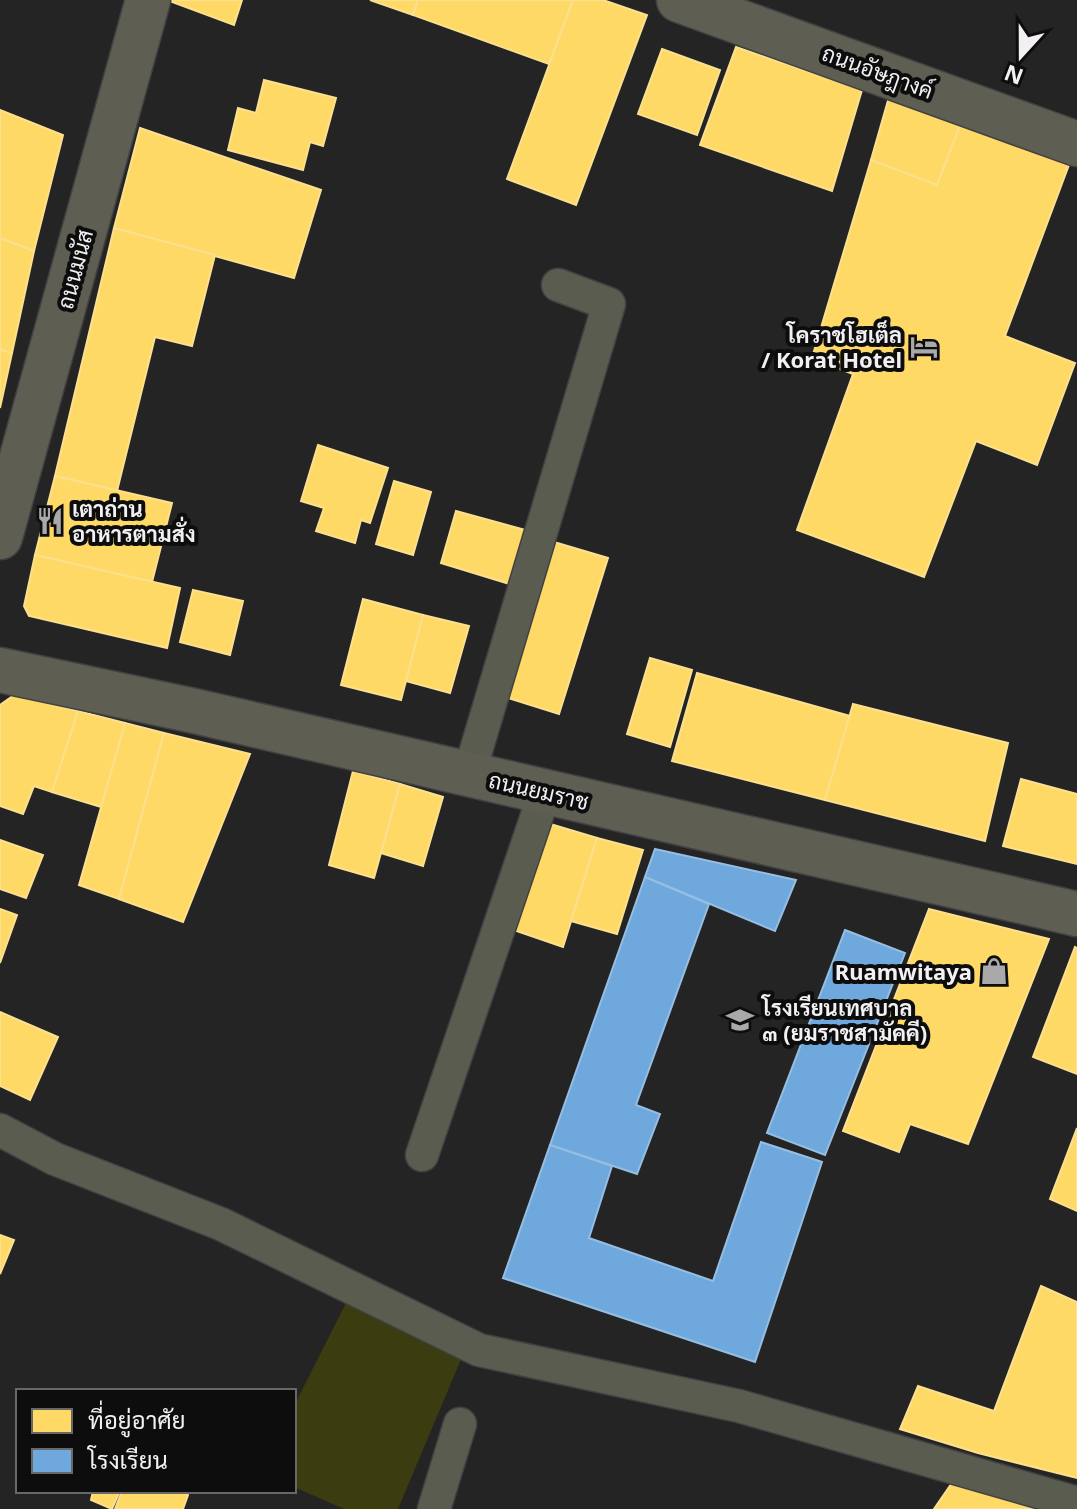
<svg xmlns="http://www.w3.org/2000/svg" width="1077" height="1509" font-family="'Noto Sans',Sarabun,sans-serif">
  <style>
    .green { fill: #3b3c10 }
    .homes { fill: #ffd966; stroke: #fbe090; stroke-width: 2 }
    .schools { fill: #6fa8dc; stroke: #96bee3; stroke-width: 2 }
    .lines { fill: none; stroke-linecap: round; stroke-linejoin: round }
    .street-casing { stroke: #424142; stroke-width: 35 }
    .secondary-casing { stroke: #424142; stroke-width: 47 }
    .street { stroke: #5b5c50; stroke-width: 32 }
    .secondary { stroke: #5e5e53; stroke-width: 44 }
    .labels { text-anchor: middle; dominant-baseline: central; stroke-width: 8; stroke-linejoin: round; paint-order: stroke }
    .street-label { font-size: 22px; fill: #f2f0f2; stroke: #0e0d0e }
    .poi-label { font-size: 22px; font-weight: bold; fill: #f2f0f2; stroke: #0e0d0e; text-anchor: end }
  </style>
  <rect width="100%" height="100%" fill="#252425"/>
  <!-- green -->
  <path class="green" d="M347,1301L462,1357L398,1509H344L294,1487V1406Z"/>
  <!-- homes -->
  <g class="homes">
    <path d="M167,0H242L234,25Z"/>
    <path d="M370,0H418L413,15Z"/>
    <path d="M418,0H573L549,64L413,15Z"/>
    <path d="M573,0H603L647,15L576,205L507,179Z"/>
    <path d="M736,47L862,90L832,191L700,145Z"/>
    <path d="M662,49L720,70L697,135L638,114Z"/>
    <path d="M264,80L336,98L323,146L310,142L303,170L228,150L238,108L256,113Z"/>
    <path d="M889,97L961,123L937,185L871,160Z"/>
    <path d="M0,110L63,135L34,251L0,238Z"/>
    <path d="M961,123L1070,162L1005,336L1075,363L1037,465L976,441L924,577L797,530L853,374L812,358L871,160L937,185Z"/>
    <path d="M140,128L321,190L294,278L114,228Z"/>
    <path d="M114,228L215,255L192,346L155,337L117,491L55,476Z"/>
    <path d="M0,238L34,251L12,353L0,350Z"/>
    <path d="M0,350L12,353L0,408Z"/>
    <path d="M318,445L388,468L370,523L361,520L355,543L316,531L324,508L301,501Z"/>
    <path d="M55,476L172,503L152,582L35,555Z"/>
    <path d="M394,481L431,492L413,555L376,544Z"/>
    <path d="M456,511L529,531L513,585L441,563Z"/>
    <path d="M554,542L608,558L559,714L505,697Z"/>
    <path d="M35,555L180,588L167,648L29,616L24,606Z"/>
    <path d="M193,590L243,601L230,655L180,642Z"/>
    <path d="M363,599L423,615L401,700L341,685Z"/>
    <path d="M423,615L469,626L450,693L406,681Z"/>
    <path d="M650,658L692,670L670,747L627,734Z"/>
    <path d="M697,673L850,716L825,800L672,761Z"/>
    <path d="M14,695L78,711L52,792L34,786L23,814L0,806V705Z"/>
    <path d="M853,704L1008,743L985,841L825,800Z"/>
    <path d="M78,711L125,723L101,807L52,792Z"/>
    <path d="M125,723L164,733L119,899L79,885Z"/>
    <path d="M164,733L250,754L183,922L119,899Z"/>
    <path d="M353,771L400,784L374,878L329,865Z"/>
    <path d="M1021,779L1077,794V864L1003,846Z"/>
    <path d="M400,784L443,797L423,866L381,853Z"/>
    <path d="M547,823L597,838L563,947L514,930Z"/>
    <path d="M597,838L643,850L617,934L571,921Z"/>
    <path d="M0,840L43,855L26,898L0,889Z"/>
    <path d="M0,909L17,915L0,963Z"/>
    <path d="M929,909L1049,939L968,1144L910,1124L899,1152L843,1131Z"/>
    <path d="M1075,947L1077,948V1074L1033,1057Z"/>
    <path d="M0,1012L58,1037L30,1100L0,1086Z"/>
    <path d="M1077,1128V1211L1050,1199Z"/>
    <path d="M0,1235L14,1240L0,1274Z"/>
    <path d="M1041,1286L1077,1302V1478L978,1453L900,1429L918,1386L994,1411Z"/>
    <path d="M954,1480L1051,1509H934Z"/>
    <path d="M93,1491H120L112,1509L91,1500Z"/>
    <path d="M122,1491H179L188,1495L183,1509H115Z"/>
  </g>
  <!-- schools -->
  <g class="schools">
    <path d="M655,849L796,880L775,931L645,877Z"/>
    <path d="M645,877L709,904L636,1105L660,1114L637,1174L550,1145Z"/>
    <path d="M845,930L905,953L825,1155L767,1133Z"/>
    <path d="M761,1142L822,1162L755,1362L503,1278L550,1145L612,1166L589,1238L713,1281Z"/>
  </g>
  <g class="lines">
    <!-- street casing -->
    <g class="street-casing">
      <g id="street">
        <path d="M469,774L609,304L558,285"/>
        <path d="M0,1130L55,1159L221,1224L479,1350L739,1406L1077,1503"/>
        <path d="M422,1155L545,792"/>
        <path d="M434,1509L460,1424"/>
      </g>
    </g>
    <!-- secondary casing -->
    <g class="secondary-casing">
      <g id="secondary">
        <path d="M679,0L1077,144"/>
        <path d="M0,537L148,0"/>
        <path d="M0,670L190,710L1077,914"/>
      </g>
    </g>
    <!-- street -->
    <use href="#street" class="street"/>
    <!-- secondary -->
    <use href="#secondary" class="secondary"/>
  </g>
  <!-- icons -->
  <defs>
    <g id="hotel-bare" transform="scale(2.16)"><path d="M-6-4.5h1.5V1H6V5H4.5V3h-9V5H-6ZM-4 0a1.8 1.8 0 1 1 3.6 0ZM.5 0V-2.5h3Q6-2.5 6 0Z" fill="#aaa9aa" stroke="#0e0d0e" stroke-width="2.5" paint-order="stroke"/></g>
    <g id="restaurant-bare" transform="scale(2.16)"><path d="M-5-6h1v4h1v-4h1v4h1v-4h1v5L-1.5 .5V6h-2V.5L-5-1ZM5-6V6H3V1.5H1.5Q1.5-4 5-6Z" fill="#aaa9aa" stroke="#0e0d0e" stroke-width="2.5" paint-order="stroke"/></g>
    <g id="shop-bare" transform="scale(2.16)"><path d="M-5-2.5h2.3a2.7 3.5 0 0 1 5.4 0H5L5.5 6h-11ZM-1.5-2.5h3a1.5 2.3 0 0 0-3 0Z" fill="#aaa9aa" stroke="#0e0d0e" stroke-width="2.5" paint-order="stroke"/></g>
    <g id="school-bare" transform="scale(2.16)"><path d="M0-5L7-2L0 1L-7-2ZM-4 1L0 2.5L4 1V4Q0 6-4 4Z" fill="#aaa9aa" stroke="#0e0d0e" stroke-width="2.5" paint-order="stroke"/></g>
  </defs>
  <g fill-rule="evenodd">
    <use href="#hotel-bare" x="924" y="347"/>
    <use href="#restaurant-bare" x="50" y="521"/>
    <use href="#shop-bare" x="994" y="971"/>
    <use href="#school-bare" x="740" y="1020"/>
  </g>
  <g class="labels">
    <!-- street labels -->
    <g class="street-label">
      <text transform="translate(878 71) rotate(20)">ถนนอัษฎางค์</text>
      <text transform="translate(74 269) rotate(-75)">ถนนมนัส</text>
      <text transform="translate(539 790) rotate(13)">ถนนยมราช</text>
    </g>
    <!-- poi labels -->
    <g class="poi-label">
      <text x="902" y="334">โคราชโฮเต็ล<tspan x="902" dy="25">/ Korat Hotel</tspan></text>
      <text x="72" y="508" text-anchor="start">เตาถ่าน<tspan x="72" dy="25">อาหารตามสั่ง</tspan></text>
      <text x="972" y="971">Ruamwitaya</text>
      <text x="762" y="1007" text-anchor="start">โรงเรียนเทศบาล<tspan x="762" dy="25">๓ (ยมราชสามัคคี)</tspan></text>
    </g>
  </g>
  <!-- legend -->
  <rect x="16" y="1389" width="280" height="104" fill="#0e0d0e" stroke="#696869" stroke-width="2"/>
  <rect x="32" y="1409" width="40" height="24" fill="#ffd966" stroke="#696869" stroke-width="2"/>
  <text x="88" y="1429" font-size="24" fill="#f2f0f2">ที่อยู่อาศัย</text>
  <rect x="32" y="1449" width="40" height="24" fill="#6fa8dc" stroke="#696869" stroke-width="2"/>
  <text x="88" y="1469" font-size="24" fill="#f2f0f2">โรงเรียน</text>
  <!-- north arrow -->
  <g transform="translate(1021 56) rotate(201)" stroke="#0e0d0e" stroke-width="6" paint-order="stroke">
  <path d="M0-6L14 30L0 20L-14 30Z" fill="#f2f0f2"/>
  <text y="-12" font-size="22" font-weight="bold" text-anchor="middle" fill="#f2f0f2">N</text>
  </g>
</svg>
